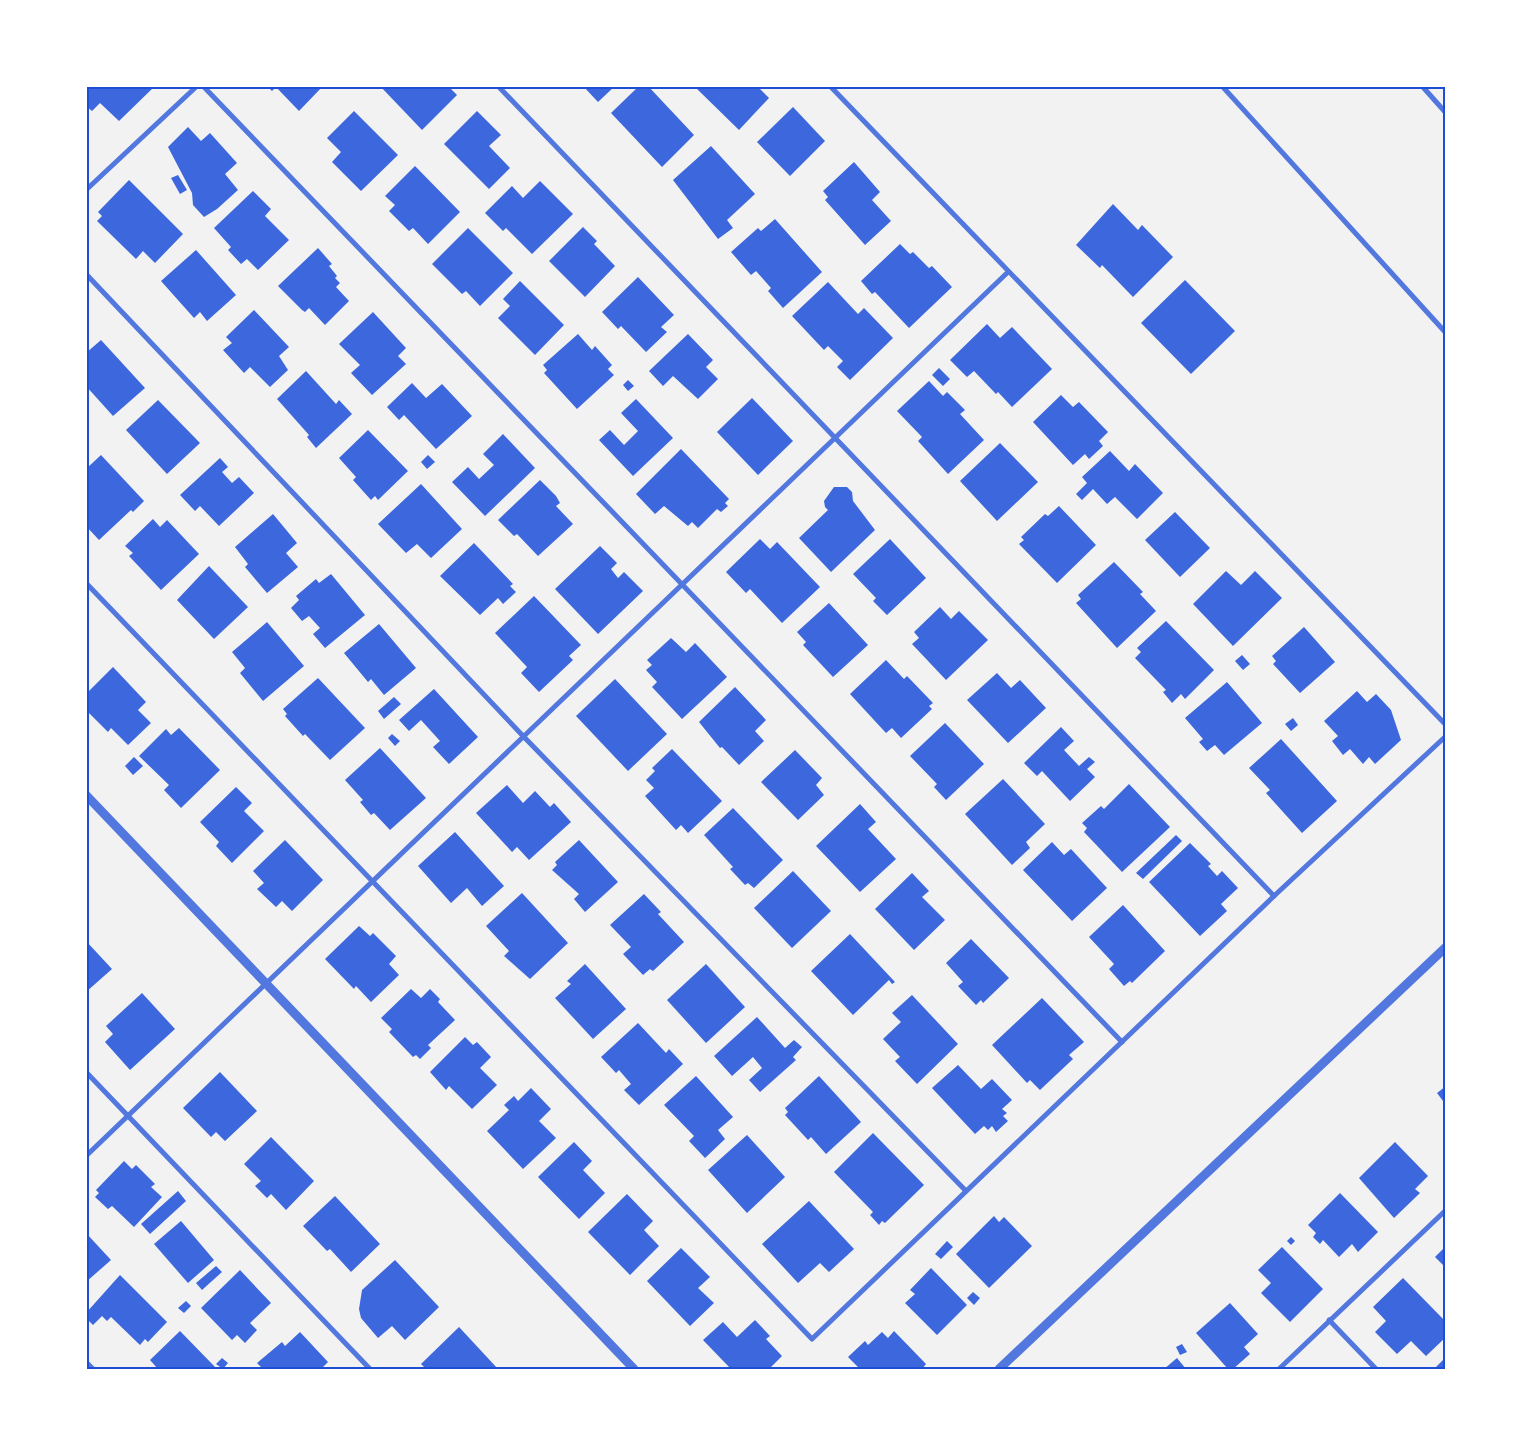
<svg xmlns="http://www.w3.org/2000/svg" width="1532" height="1455" font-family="'Source Sans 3',sans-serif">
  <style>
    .building { fill: #3d67dc }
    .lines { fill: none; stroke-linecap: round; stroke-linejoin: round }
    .minor { stroke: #5277de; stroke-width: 5 }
    .tertiary { stroke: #5277de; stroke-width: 9 }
    .neatline { fill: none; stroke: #1d4ed8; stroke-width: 2 }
  </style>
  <rect width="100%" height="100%" fill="#f2f2f2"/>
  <!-- building -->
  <g class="building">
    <path d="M86,86H153L154,87L119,121L100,103L92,111L86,106Z"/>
    <path d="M267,86H323L299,111L276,87L272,91Z"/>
    <path d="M380,86H448L457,95L422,130Z"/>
    <path d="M583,86H615L598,102Z"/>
    <path d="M639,86H648L694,135L662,167L611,113Z"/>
    <path d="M694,86H757L769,98L739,130Z"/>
    <path d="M793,107L825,141L790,176L757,142Z"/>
    <path d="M354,111L398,155L361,191L332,162L341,152L327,138Z"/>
    <path d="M477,111L501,135L489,146L510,168L489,189L444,144Z"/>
    <path d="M188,127L201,141L210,133L237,163L225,174L238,190L217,209L204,217L193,205L192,193L168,147Z"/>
    <path d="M711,146L755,194L727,220L733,228L718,239L673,180Z"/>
    <path d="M854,162L880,192L872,200L891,221L865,245L825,200L828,197L823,191Z"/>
    <path d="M415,166L460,212L428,244L413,228L409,231L389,211L395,205L385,196Z"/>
    <path d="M178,175L187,190L180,194L171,178Z"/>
    <path d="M129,180L183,234L155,263L143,251L136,259L97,221L102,216L98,212Z"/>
    <path d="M540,181L573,214L532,254L506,228L503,231L485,213L512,186L523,198Z"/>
    <path d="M253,191L271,209L265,216L289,240L258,270L247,259L241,264L228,250L231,247L214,228Z"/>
    <path d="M1113,204L1138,230L1142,225L1173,257L1133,297L1102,265L1100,268L1076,245Z"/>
    <path d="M775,219L822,272L783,308L768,291L771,288L756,271L751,275L731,252L758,228L761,231Z"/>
    <path d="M583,227L597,241L594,244L615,266L585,297L549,261Z"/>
    <path d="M468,228L513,273L480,306L466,291L462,294L432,264Z"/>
    <path d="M900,244L910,254L913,252L929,268L932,266L952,287L909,328L875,292L872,294L861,281Z"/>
    <path d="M318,248L332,264L329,266L337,276L335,278L340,283L336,287L349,301L325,325L309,308L305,312L302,310L278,286Z"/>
    <path d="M196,250L236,295L207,321L200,312L194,318L161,281Z"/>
    <path d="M638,277L674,315L661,327L667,332L646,352L621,326L618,329L602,312Z"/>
    <path d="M1185,280L1235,331L1191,374L1141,323Z"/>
    <path d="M520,281L564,325L535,355L498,318L510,306L503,299Z"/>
    <path d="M828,282L858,314L864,308L893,338L850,380L837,367L843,361L828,346L824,350L792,316Z"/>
    <path d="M254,310L289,347L279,356L288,370L270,387L250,367L244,373L223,350L232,343L226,337Z"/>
    <path d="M373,312L406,348L398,356L406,364L372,395L351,373L360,365L339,344Z"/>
    <path d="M987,324L1000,338L1012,327L1052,369L1012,407L998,392L996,394L974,371L967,377L950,360Z"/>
    <path d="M578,334L592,350L595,346L612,365L608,369L614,375L577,409L544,373L547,370L543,365Z"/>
    <path d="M688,334L713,360L706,367L718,379L698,399L673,376L663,386L649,371Z"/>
    <path d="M101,340L145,388L113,416L86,386V353Z"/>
    <path d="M939,368L950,379L943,386L932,375Z"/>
    <path d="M306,371L336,404L339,400L352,414L316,448L307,437L309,435L277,399Z"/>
    <path d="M628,380L634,386L628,391L623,385Z"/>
    <path d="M929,381L943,396L947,392L965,410L960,414L984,440L948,474L918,441L922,437L897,411Z"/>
    <path d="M412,383L426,398L442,384L472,416L436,449L404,415L399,420L387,407Z"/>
    <path d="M1061,395L1073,407L1079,402L1108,432L1099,441L1103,446L1089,459L1085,454L1073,465L1033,422Z"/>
    <path d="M752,398L793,441L758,475L717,432Z"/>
    <path d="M636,399L673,438L633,476L599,440L610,430L624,445L638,431L621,413Z"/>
    <path d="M158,400L200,443L167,474L126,430Z"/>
    <path d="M368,430L408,471L378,500L375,496L371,500L353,480L356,477L339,458Z"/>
    <path d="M503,434L535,468L485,516L452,482L468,467L479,479L494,465L483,454Z"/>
    <path d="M1000,443L1038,482L997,521L960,481Z"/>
    <path d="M681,449L729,499L725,503L728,506L721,512L717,509L698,528L692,522L688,526L664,506L655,514L636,494Z"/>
    <path d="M1110,451L1129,471L1135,464L1163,493L1137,519L1115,497L1107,504L1093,489L1082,500L1076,494L1087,483L1082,477Z"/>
    <path d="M101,455L144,501L133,512L131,510L99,540L86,526V469Z"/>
    <path d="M428,455L435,462L427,469L421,462Z"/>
    <path d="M220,458L228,467L222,472L232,483L239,477L254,493L219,526L200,506L195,511L180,495Z"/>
    <path d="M540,480L556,496L560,503L556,506L573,524L538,556L517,534L514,536L498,520Z"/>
    <path d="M421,484L462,529L431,558L417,544L406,553L378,524Z"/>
    <path d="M834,487H847L852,492L853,501L875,530L831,572L799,538L828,510L825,507L824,501Z"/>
    <path d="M1059,506L1096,545L1057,583L1019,544L1024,540L1021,537L1045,514L1048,516Z"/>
    <path d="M1175,512L1210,548L1180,577L1145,540Z"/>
    <path d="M273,514L297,543L286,553L298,567L267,593L245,567L248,564L235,547Z"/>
    <path d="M153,519L160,527L167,520L199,554L161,590L129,556L133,553L125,546Z"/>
    <path d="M760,539L770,549L777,542L820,587L782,623L750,589L746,593L726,572Z"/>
    <path d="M890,539L926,578L887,615L873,601L876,598L853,574Z"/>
    <path d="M474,543L513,584L510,586L516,592L503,604L498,598L480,615L440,576Z"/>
    <path d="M600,546L617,563L611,569L618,578L624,572L643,591L598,634L555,589Z"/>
    <path d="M1114,562L1143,592L1140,594L1156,611L1117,648L1076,603L1081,599L1078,595Z"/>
    <path d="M209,566L248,607L214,639L177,600Z"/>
    <path d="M1226,571L1241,585L1255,571L1282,598L1233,646L1193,604Z"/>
    <path d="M331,574L365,615L325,648L313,634L320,628L309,616L302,621L291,608L299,600L296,596L316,579L319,583Z"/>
    <path d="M534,596L581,645L569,656L573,660L539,692L521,673L527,667L495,633Z"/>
    <path d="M829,603L868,645L833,677L803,645L806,642L797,632Z"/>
    <path d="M940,607L951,619L959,611L988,640L946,680L912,644L919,638L914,632Z"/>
    <path d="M1166,621L1214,670L1185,699L1181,694L1172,703L1163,692L1166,690L1135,658L1141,652L1137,648Z"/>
    <path d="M267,622L304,666L263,701L240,673L245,668L232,652Z"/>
    <path d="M379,624L416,668L384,695L371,679L368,682L344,653Z"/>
    <path d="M1304,627L1335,662L1300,693L1273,664L1276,661L1272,656Z"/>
    <path d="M671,638L686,652L695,643L727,677L682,719L652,687L657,682L646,670L652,665L647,660Z"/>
    <path d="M1242,655L1250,664L1243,670L1235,661Z"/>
    <path d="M886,660L904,679L907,676L933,703L929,706L932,709L901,738L892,728L886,733L850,694Z"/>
    <path d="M113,667L146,702L138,710L151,723L128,745L111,728L108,732L86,710V694Z"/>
    <path d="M997,673L1011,688L1020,680L1046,708L1008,743L967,700Z"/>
    <path d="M318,678L365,728L330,760L305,734L303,736L285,716L287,714L283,709Z"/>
    <path d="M615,679L667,734L628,771L576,716Z"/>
    <path d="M1227,682L1262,723L1224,755L1215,745L1207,751L1199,742L1203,739L1185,718Z"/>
    <path d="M735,687L766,720L755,731L764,741L739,765L722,747L720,748L699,722Z"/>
    <path d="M434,689L478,737L449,764L433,747L440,741L421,720L409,731L399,720Z"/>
    <path d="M1357,691L1367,702L1376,694L1391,710L1401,740L1375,764L1369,757L1363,764L1350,749L1343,755L1332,741L1338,736L1324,721Z"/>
    <path d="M394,697L401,704L384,719L378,711Z"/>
    <path d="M1293,718L1298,725L1291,731L1285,724Z"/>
    <path d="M945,723L984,764L946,800L934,787L937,784L910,756Z"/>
    <path d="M1061,727L1074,741L1064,750L1079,766L1089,757L1095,762L1087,769L1095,777L1070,801L1042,771L1037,776L1024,763Z"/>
    <path d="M179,728L220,770L181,808L164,790L169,785L139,756L166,729L171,735Z"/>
    <path d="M392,734L400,741L395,746L388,738Z"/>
    <path d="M1281,739L1337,801L1302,833L1266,793L1270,790L1249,768Z"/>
    <path d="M380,748L426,798L390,830L374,813L371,815L360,802L363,800L345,780Z"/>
    <path d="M672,749L722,801L688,833L681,825L676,830L645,796L654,788L646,780L655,771L652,768Z"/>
    <path d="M795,750L822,778L816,785L824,795L798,820L761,782Z"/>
    <path d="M134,757L143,766L133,775L125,766Z"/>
    <path d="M1003,779L1045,824L1026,842L1030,848L1012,865L965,814Z"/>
    <path d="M1129,784L1170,827L1122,872L1084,832L1087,828L1082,823L1101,806L1104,809Z"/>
    <path d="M507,785L523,803L535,791L550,807L554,803L571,822L529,860L517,847L512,852L476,813Z"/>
    <path d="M236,787L252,803L244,811L264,831L232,863L216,846L219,842L200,822Z"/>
    <path d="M860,804L876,822L868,829L896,859L860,892L816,846Z"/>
    <path d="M733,808L783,860L754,888L748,883L745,885L730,869L733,867L704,835Z"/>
    <path d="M455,832L504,886L482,906L467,888L451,903L418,866Z"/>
    <path d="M1176,835L1182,841L1143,879L1136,873Z"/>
    <path d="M285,840L323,880L292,911L282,901L276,907L257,889L264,883L253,871Z"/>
    <path d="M579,840L618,882L585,912L574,899L579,894L552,870L557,865L555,862Z"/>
    <path d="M1052,842L1064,855L1071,849L1107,888L1072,921L1023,870Z"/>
    <path d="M1190,843L1211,864L1208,866L1217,876L1222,871L1238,888L1221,904L1227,911L1200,936L1149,882Z"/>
    <path d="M793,871L831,911L792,948L754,908Z"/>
    <path d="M912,873L929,891L922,897L945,920L914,950L875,909Z"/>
    <path d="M522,893L568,943L530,979L504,956L509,951L486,926Z"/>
    <path d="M644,894L661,912L658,914L684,942L653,971L650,969L643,975L623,954L631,947L610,925Z"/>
    <path d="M1123,905L1165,951L1132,983L1130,981L1124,986L1109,969L1114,964L1089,937Z"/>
    <path d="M359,926L370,936L373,933L396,956L389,964L399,975L371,1002L356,986L354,989L325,959Z"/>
    <path d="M850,934L895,982L892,984L889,980L853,1015L811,971Z"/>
    <path d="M971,939L1009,978L983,1003L981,1000L976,1005L958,986L963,982L946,963Z"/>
    <path d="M86,941L112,969L86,992Z"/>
    <path d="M585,964L626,1009L593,1039L555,998L571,984L567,981Z"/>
    <path d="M706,964L745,1007L706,1043L667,1000Z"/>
    <path d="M411,989L421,998L430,989L440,999L438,1002L455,1020L428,1045L431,1048L420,1059L416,1055L413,1057L389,1032L392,1029L381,1018Z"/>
    <path d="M142,993L175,1029L130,1070L105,1042L113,1034L106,1026Z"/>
    <path d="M912,995L958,1044L917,1084L895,1061L900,1057L883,1039L901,1022L892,1013Z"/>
    <path d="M1042,998L1084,1042L1069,1055L1073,1059L1040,1090L1030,1080L1027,1083L992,1045Z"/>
    <path d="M757,1017L785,1048L794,1040L802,1047L793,1057L796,1060L760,1092L749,1080L762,1068L753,1057L732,1076L714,1056Z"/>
    <path d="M638,1023L666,1053L669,1049L683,1064L639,1105L624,1090L631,1084L619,1070L616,1073L601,1057Z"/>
    <path d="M465,1037L473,1045L477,1042L491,1057L480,1068L497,1085L472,1109L449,1086L446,1090L430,1072Z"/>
    <path d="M958,1065L981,1089L992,1079L1012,1100L1002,1109L1007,1113L1003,1116L1008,1121L996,1132L992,1126L988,1130L984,1126L975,1134L932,1088Z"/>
    <path d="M220,1072L257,1111L225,1141L216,1132L211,1137L183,1108Z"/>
    <path d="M696,1076L733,1117L718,1130L725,1139L705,1158L689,1141L694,1136L664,1105Z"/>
    <path d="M819,1076L861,1122L826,1154L811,1137L808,1140L785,1115L788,1112L785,1108Z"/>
    <path d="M1446,1086V1105L1437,1093Z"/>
    <path d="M531,1088L551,1109L539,1121L556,1138L523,1169L487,1131L509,1110L504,1105L514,1096L518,1101Z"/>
    <path d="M873,1133L924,1185L885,1223L882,1221L879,1225L870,1215L873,1212L834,1172Z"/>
    <path d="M747,1135L785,1177L747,1213L708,1170Z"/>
    <path d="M271,1137L314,1181L286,1210L271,1194L267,1198L255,1186L261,1181L244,1164Z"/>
    <path d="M574,1142L592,1161L583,1170L605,1193L579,1219L538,1177Z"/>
    <path d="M1395,1142L1428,1176L1415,1189L1420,1193L1394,1218L1359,1178Z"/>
    <path d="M124,1161L132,1169L136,1165L155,1184L151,1187L162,1197L134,1227L112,1206L108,1209L95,1197L99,1193L96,1190Z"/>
    <path d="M178,1191L186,1201L150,1234L141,1224Z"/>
    <path d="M1340,1193L1378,1232L1358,1252L1352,1244L1339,1257L1323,1240L1320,1244L1313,1237L1316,1233L1308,1225Z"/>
    <path d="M627,1194L653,1221L644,1230L659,1246L630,1275L588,1232Z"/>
    <path d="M335,1196L380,1244L351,1272L330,1249L327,1251L303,1226Z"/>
    <path d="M809,1201L854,1249L829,1272L820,1263L798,1283L762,1244Z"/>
    <path d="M994,1216L999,1222L1004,1217L1032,1246L989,1288L956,1254Z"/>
    <path d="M181,1221L214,1260L188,1283L154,1244Z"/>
    <path d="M86,1233L111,1260L86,1282Z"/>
    <path d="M1291,1237L1295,1241L1291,1245L1287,1241Z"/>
    <path d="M947,1241L953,1247L941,1259L935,1254Z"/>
    <path d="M1446,1246V1268L1435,1257Z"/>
    <path d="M1282,1247L1323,1289L1290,1322L1261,1293L1271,1283L1258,1270Z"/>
    <path d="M681,1248L710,1277L698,1288L714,1303L690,1326L647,1281Z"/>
    <path d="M395,1260L439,1307L405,1340L392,1326L378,1338L361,1318L359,1309L362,1290Z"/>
    <path d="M216,1266L222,1272L202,1290L196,1283Z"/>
    <path d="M931,1268L967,1305L937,1335L905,1303L915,1294L910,1290Z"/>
    <path d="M240,1270L271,1303L250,1323L257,1330L245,1343L237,1335L232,1340L201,1308Z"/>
    <path d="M120,1275L167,1322L148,1342L145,1339L140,1345L111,1317L107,1321L102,1316L93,1325L86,1318V1313Z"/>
    <path d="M1403,1278L1446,1322V1337L1426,1356L1411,1341L1397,1354L1375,1332L1386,1321L1373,1307Z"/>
    <path d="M973,1292L980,1298L974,1305L967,1298Z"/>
    <path d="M186,1301L191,1306L184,1313L178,1308Z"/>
    <path d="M1230,1303L1258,1334L1244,1347L1250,1354L1233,1369H1228L1196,1333Z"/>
    <path d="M755,1320L770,1336L766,1339L782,1356L769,1369H731L703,1340L723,1322L737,1337Z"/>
    <path d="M459,1327L498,1369H426L421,1364Z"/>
    <path d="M180,1331L217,1369H158L150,1360Z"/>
    <path d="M894,1331L926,1364L922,1369H856L858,1367L848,1357L865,1341L868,1345L882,1332L888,1338Z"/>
    <path d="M300,1332L328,1362L321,1369H263L257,1363L282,1342L285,1346Z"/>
    <path d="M1182,1344L1187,1352L1180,1355L1176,1347Z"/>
    <path d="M1446,1357V1369H1437L1436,1367Z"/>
    <path d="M222,1358L228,1363L223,1369L216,1364Z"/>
    <path d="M1177,1358L1186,1369H1164Z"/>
  </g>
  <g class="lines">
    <!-- minor -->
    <g class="minor">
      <path d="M203,86L1122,1042"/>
      <path d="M498,86L1274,896"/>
      <path d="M830,86L1446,725"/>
      <path d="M1222,86L1446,333"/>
      <path d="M1422,86L1446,113"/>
      <path d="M86,190L197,86"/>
      <path d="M86,274L524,737L966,1191"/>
      <path d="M86,583L812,1339L1274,896L1446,736"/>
      <path d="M86,1072L370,1369"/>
      <path d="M86,1156L1008,272"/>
      <path d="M1329,1320L1376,1369"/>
      <path d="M86,1362L93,1369"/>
      <path d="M1279,1369L1446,1210"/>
    </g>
    <!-- tertiary -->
    <g class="tertiary">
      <path d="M86,795L634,1369"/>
      <path d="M999,1369L1446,947"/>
    </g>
  </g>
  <!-- border -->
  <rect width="1532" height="1455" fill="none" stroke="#ffffff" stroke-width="175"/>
  <rect x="88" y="88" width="1356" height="1280" class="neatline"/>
</svg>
